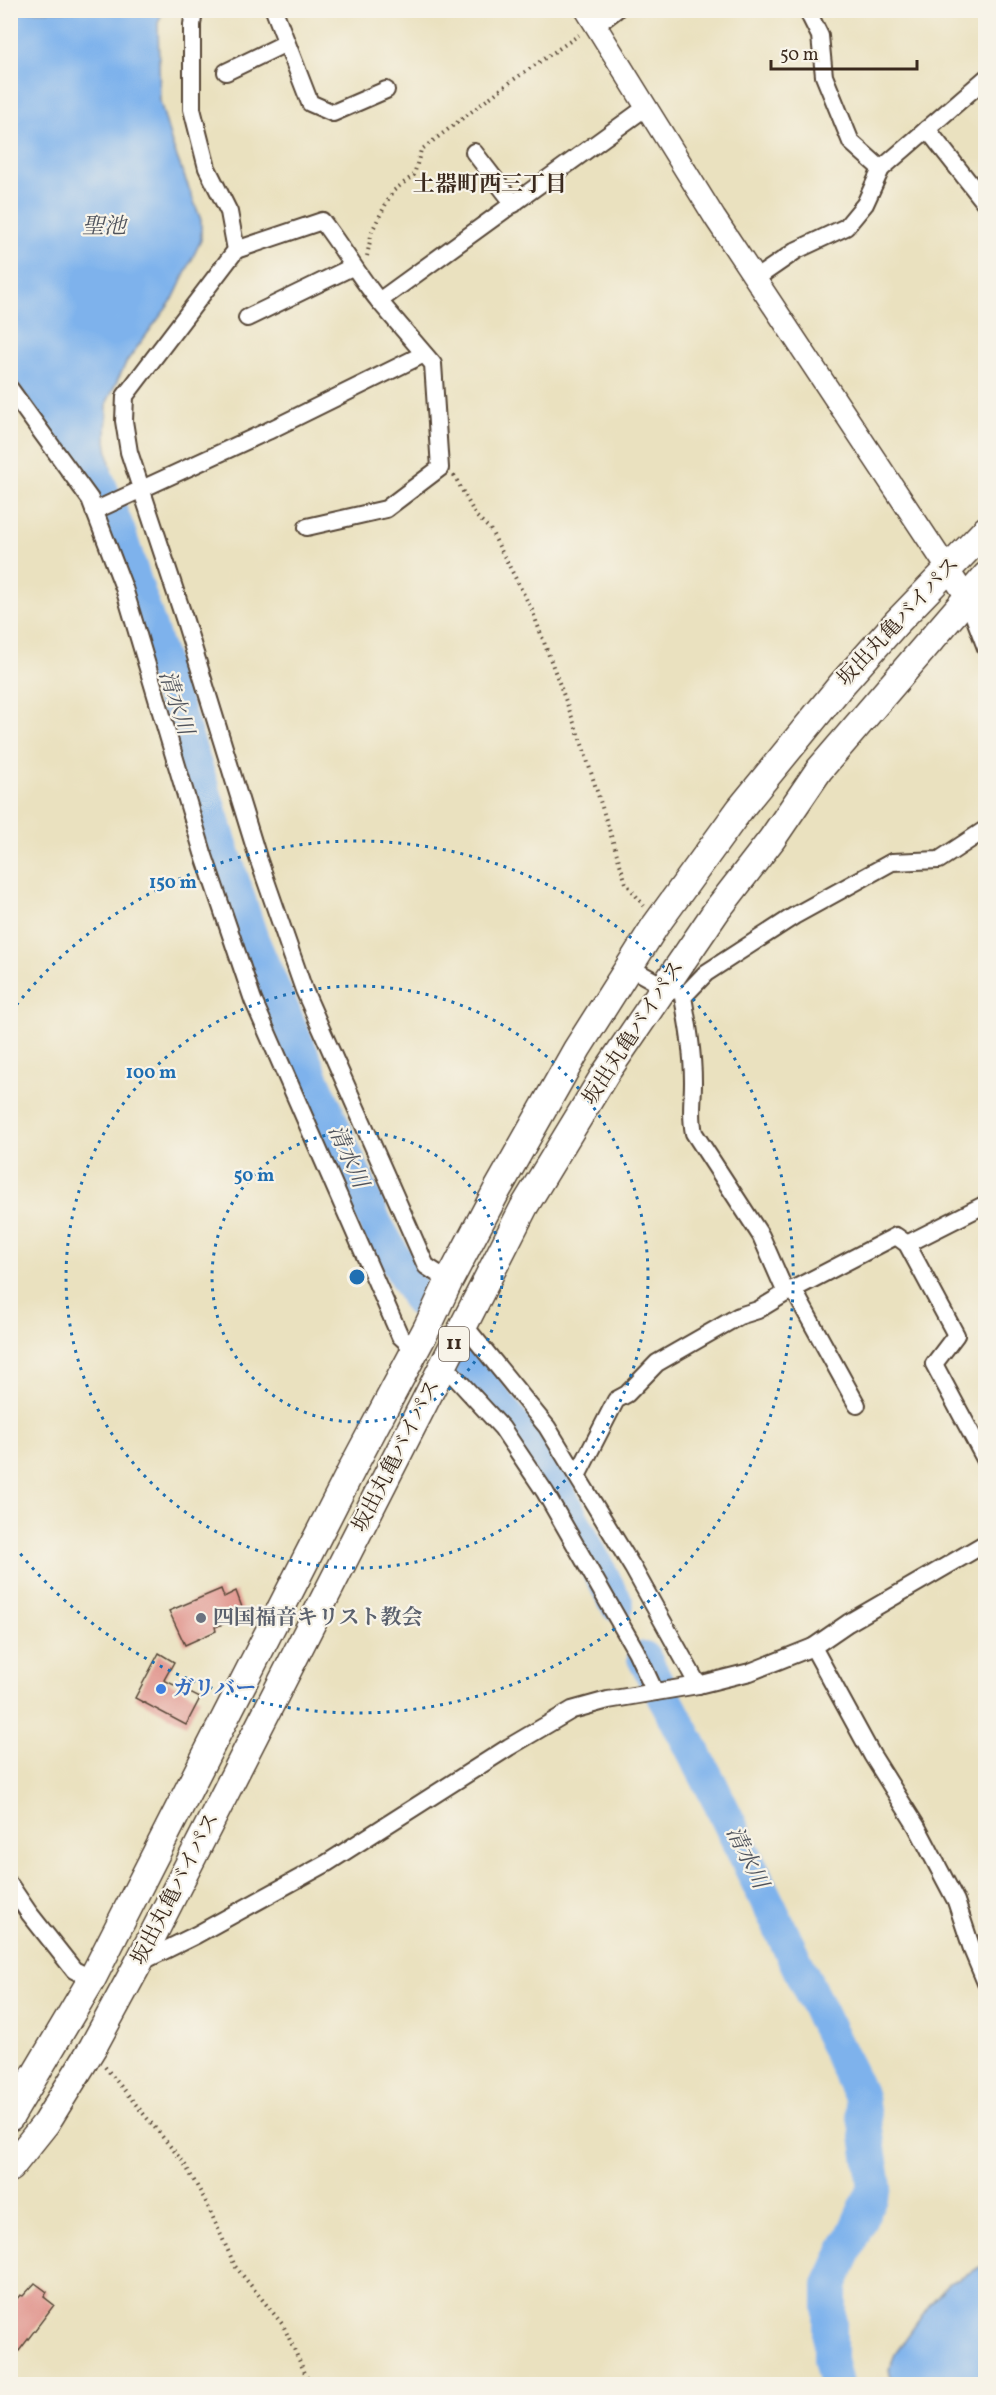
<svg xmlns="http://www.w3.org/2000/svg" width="996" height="2395" font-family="Vollkorn,'Noto Serif JP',serif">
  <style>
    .water { fill: #7eb2ec; stroke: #5c6e85; stroke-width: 1.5 }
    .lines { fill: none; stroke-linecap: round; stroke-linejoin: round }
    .river { stroke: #7eb2ec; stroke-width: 34 }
    .building { fill: #e0938b }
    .minor-casing { stroke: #554536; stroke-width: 20 }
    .tertiary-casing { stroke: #554536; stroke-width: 24 }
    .trunk-casing { stroke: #554536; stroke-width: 30 }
    .path { stroke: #554536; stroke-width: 4; stroke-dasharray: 1.5 4.5; stroke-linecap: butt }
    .minor { stroke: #fff; stroke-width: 16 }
    .tertiary { stroke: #fff; stroke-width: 21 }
    .trunk { stroke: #fff; stroke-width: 27 }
    .ring { fill: none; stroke: #1f6fb2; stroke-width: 3; stroke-dasharray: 3 6 }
    .worship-dot { fill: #6b7280; stroke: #f7f3e8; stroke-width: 2 }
    .shop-dot { fill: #3f7fe0; stroke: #f7f3e8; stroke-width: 2 }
    .labels { text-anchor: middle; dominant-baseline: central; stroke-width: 4.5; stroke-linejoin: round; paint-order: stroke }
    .shield { fill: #f7f3e8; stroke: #73665b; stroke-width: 1.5 }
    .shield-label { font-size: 20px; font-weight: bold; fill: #3b2a1e }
    .street-label { font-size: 21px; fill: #3b2a1e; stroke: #f7f3e8 }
    .worship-label { font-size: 21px; font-weight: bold; fill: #5b616d; stroke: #f7f3e8; text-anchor: start }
    .shop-label { font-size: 21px; font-weight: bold; fill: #366cbe; stroke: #f7f3e8; text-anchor: start }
    .neighbourhood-label { font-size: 22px; font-weight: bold; fill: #3b2a1e; stroke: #f7f3e8 }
    .water-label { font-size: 22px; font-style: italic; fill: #4f535c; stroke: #f7f3e8 }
    .centre { fill: #1f6fb2; stroke: #f7f3e8; stroke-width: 3 }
    .ring-label { font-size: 18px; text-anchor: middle; font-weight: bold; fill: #1f6fb2; stroke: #f7f3e8; stroke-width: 4.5; stroke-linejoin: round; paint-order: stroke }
  </style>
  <rect width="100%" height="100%" fill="#f7f3e8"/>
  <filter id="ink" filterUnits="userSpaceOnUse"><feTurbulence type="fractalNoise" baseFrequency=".0167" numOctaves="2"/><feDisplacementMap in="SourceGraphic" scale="12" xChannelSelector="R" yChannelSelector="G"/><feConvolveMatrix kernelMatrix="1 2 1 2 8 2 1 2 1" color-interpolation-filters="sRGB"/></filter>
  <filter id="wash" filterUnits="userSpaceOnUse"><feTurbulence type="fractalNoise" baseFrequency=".008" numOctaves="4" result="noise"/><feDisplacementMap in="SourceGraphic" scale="24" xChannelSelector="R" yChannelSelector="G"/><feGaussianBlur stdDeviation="1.35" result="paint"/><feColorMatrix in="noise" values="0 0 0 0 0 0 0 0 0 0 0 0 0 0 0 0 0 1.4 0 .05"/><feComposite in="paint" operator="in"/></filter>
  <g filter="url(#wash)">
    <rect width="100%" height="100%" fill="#eae1bf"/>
    <!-- water -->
    <g class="water">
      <path d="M10,11H163L158,23L160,101L172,144L201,220V240L173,299L127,361L107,402L106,441L111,470L83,484L64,450L11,375Z"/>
      <path d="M985,2265V2384H892L889,2369L895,2354L930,2304L949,2283Z"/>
    </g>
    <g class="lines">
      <!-- river -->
      <g class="river">
        <path d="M78,433L118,530L252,940L376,1225L419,1300"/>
        <path d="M470,1367L541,1460L617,1605"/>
        <path d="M644,1658L712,1787L861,2097L875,2187L830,2285V2359L836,2384"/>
      </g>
    </g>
    <g id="blocks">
      <!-- building -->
      <g class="building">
        <path d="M221,1589L224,1597L236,1591L243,1610L229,1616L231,1621L215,1627L216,1631L185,1645L169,1611Z"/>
        <path d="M159,1653L174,1662L164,1680L200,1698L186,1725L135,1698Z"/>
        <path d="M35,2283L47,2292L44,2297L54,2305L19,2351L10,2344V2307L20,2295L23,2296Z"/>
      </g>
    </g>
  </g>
  <g filter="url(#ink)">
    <use href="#blocks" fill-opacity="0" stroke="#554536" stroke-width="1.5"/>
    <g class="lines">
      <!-- minor casing -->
      <g class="minor-casing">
        <g id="minor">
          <path d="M194,10L192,25V109L207,168L229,212L236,250L125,396L124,421L129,452L185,621L258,858L304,990L426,1266L449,1281"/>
          <path d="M274,10L310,103L333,113L386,90"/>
          <path d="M807,10L820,36L824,76L851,142L881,169"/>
          <path d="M595,26L616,10"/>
          <path d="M226,72L286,43"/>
          <path d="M927,129L986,204"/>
          <path d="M474,152L514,204"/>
          <path d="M236,250L322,221C342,247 358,275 379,301"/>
          <path d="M755,279L797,250L846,227L865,204L881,169L986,78"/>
          <path d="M247,318L352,267"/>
          <path d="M10,389L90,499L124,588L203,853L253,1000L400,1336L415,1350"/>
          <path d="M94,511L268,431L424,354"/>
          <path d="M307,527L386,509L440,468L433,364L379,301L645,108"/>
          <path d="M967,598L986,648"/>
          <path d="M986,829L939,860L892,862L794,916L706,973L683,997C688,1025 693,1053 693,1082C693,1100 690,1115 694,1133L761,1236L786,1293L896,1236L907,1244L956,1335L934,1364L986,1461"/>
          <path d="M629,967L672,991"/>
          <path d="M907,1244L986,1204"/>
          <path d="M793,1289L857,1405"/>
          <path d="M464,1325L547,1427L633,1568L698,1685"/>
          <path d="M444,1365L502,1428L545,1492L636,1651L655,1692"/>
          <path d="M577,1476L616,1400L627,1394L657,1363L739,1316L758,1310L786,1293"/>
          <path d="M813,1647L872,1755L917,1827L956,1901L973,1952L986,1983"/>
          <path d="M10,1885L29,1913L74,1970L92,1979"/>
          <path d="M139,1963L196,1935L327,1863L509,1747L572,1710L608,1700L698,1685L750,1672L813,1647L848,1623L986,1543"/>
        </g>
      </g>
      <!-- tertiary casing -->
      <g class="tertiary-casing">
        <path id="tertiary" d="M586,10L715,218L967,598"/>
      </g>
      <!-- trunk casing -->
      <g class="trunk-casing">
        <g id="trunk">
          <path d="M10,2117L92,1979L353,1467L427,1328L449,1281L496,1192L577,1049L655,926L740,809L842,684L897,622L986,530"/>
          <path d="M10,2168L46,2123L93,2047L138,1964L524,1207L605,1074L717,910L772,839L819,770L986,576"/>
        </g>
      </g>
      <!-- path -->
      <g class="path">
        <path d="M367,256L372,231L392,192L414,175L421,150L513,80L579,35"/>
        <path d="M454,475L476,516L490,529L532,610L583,747L626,883L644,906"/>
        <path d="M105,2067L184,2163L205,2200L235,2266L283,2325L310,2384"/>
      </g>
      <!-- minor -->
      <use href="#minor" class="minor"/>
      <!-- tertiary -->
      <use href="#tertiary" class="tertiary"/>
      <!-- trunk -->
      <use href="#trunk" class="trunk"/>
    </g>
  </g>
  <!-- distance rings -->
  <g class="ring">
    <circle cx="357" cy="1277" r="145"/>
    <circle cx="357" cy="1277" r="291"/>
    <path d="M11 1012A436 436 0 1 1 11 1542"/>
  </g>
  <!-- markers -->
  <circle class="worship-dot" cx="201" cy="1618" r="6"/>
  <circle class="shop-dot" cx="161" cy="1689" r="6"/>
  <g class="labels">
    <!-- shield labels -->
    <rect class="shield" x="439" y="1327" width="30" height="34" rx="4.5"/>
    <g class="shield-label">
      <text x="454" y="1344">11</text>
    </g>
    <!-- street labels -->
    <g class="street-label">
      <text transform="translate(899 622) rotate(-47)">坂出丸亀バイパス</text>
      <text transform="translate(634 1033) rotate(-57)">坂出丸亀バイパス</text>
      <text transform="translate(397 1456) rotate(-63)">坂出丸亀バイパス</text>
      <text transform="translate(176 1889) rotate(-63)">坂出丸亀バイパス</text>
    </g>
    <!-- worship labels -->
    <g class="worship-label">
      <text x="213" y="1618">四国福音キリスト教会</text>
    </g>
    <!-- shop labels -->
    <g class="shop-label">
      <text x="173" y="1689">ガリバー</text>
    </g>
    <!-- neighbourhood labels -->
    <g class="neighbourhood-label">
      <text x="490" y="185">土器町西三丁目</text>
    </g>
    <!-- water labels -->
    <g class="water-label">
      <text x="104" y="227">聖池</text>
      <text transform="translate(175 703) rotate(72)">清水川</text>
      <text transform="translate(347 1157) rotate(66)">清水川</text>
      <text transform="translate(746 1858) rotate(64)">清水川</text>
    </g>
  </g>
  <circle cx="357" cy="1277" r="9" class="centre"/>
  <g class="ring-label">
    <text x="173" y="888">150 m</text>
    <text x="151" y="1078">100 m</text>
    <text x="254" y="1181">50 m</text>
  </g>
  <!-- margin -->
  <rect width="996" height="2395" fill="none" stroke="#f7f3e8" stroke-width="36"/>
  <!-- scale -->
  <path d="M771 60v9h146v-9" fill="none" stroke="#3b2a1e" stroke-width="3"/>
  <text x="780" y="60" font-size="18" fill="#3b2a1e" stroke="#f7f3e8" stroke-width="4.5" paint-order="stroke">50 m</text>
</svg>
